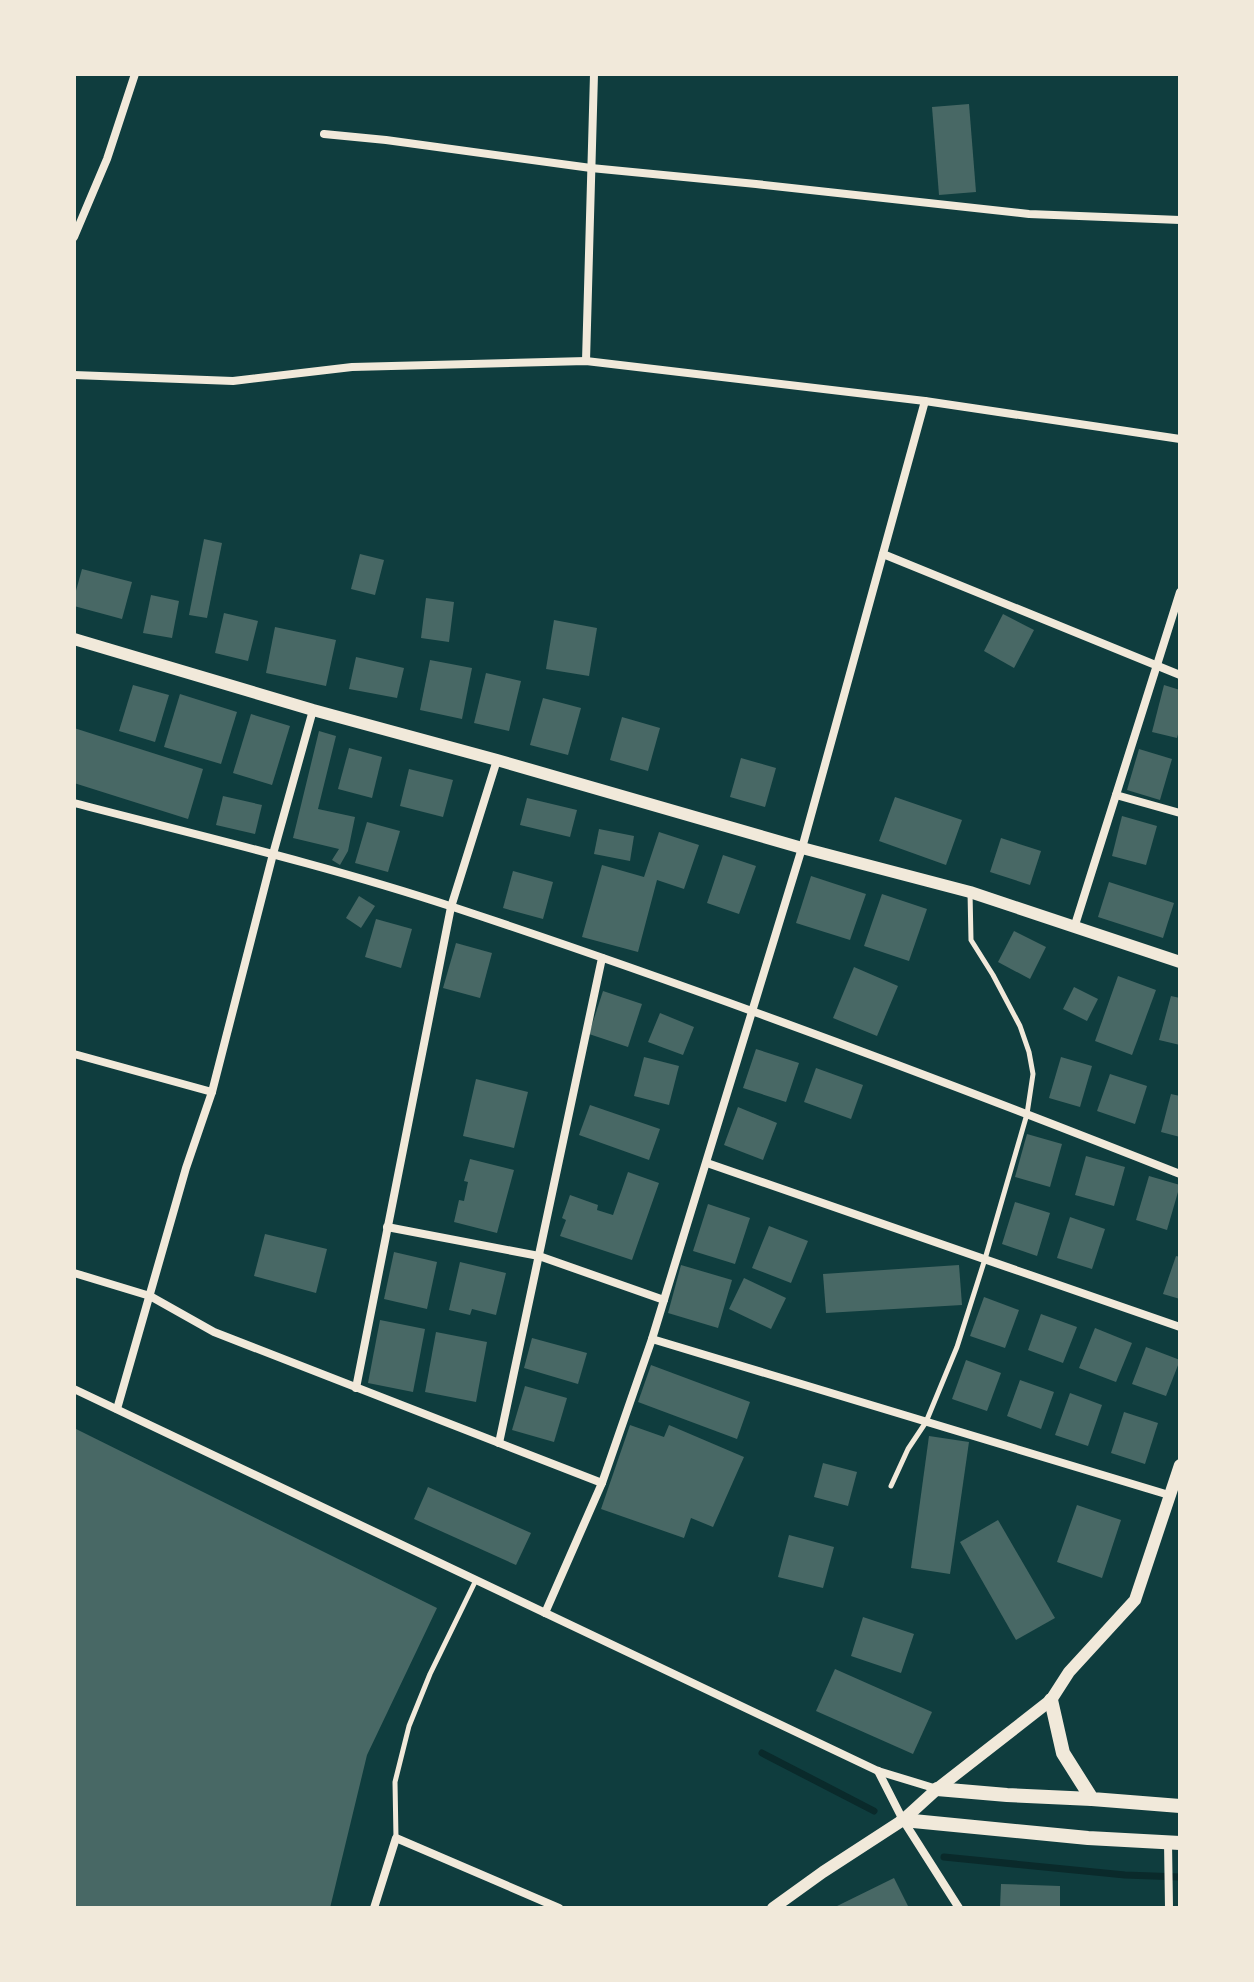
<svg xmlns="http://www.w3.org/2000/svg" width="1254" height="1982" font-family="'Exo 2',sans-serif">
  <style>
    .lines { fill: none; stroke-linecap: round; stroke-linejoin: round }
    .stream { stroke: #0a2a2b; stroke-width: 7 }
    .building { fill: #486865 }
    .service { stroke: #f1e9da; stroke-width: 5 }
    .minor { stroke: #f1e9da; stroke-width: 8 }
    .tertiary { stroke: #f1e9da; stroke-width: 12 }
    .secondary { stroke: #f1e9da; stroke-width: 14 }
  </style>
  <rect width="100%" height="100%" fill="#0f3d3e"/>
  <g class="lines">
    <!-- stream -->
    <g class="stream">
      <path d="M762,1753L874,1811"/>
      <path d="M944,1857L1125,1875L1180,1877"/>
    </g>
  </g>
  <!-- building -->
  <g class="building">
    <path d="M969,104L976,192L939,195L932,107Z"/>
    <path d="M204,539L222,543L207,618L189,615Z"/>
    <path d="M360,554L384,560L375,595L351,589Z"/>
    <path d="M82,569L132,582L122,619L74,606V598Z"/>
    <path d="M151,595L179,601L172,638L143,633Z"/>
    <path d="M426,598L454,602L449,642L421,638Z"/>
    <path d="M224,613L258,621L248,661L215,653Z"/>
    <path d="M1003,614L1034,630L1014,668L984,651Z"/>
    <path d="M554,620L597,628L589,676L546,669Z"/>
    <path d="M275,627L336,640L326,686L266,673Z"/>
    <path d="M356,657L404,668L397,698L349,689Z"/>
    <path d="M430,660L472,668L462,719L420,710Z"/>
    <path d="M486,673L521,681L509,731L474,723Z"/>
    <path d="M133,685L169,695L155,742L119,731Z"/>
    <path d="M1164,685L1180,690V727L1177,738L1152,732Z"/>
    <path d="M180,694L237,712L221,764L164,747Z"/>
    <path d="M543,698L581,708L568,755L530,745Z"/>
    <path d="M251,714L290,726L272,785L233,773Z"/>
    <path d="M622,717L660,728L648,771L610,760Z"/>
    <path d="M74,728L203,769L188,819L74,783Z"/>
    <path d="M319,731L336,736L318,809L355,817L348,851L340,865L332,860L339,849L293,838Z"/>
    <path d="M349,748L382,757L372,798L338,789Z"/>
    <path d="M1139,749L1172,759L1160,800L1127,790Z"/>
    <path d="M741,758L776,768L765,807L730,797Z"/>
    <path d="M409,769L453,780L443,817L400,806Z"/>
    <path d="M223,796L262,805L255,834L216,825Z"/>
    <path d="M895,797L962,820L946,865L879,841Z"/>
    <path d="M527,798L577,810L570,837L520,825Z"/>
    <path d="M1122,816L1157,826L1146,865L1112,856Z"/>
    <path d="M367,822L400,831L388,872L355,863Z"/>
    <path d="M599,829L634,836L630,861L594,854Z"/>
    <path d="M659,832L699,845L684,889L657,880L638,952L582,937L602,865L644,877Z"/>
    <path d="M1001,838L1041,851L1030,885L990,872Z"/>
    <path d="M723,855L756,866L739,914L707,903Z"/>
    <path d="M513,871L553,882L543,919L503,908Z"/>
    <path d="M811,876L866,894L850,940L796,923Z"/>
    <path d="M1109,882L1174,903L1163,938L1098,917Z"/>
    <path d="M882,894L927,909L909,961L864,946Z"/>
    <path d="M359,896L375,906L361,928L346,918Z"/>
    <path d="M376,919L412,929L401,968L365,957Z"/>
    <path d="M1014,931L1046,947L1030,979L998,962Z"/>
    <path d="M456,943L492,953L480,998L443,988Z"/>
    <path d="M854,967L898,986L877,1036L833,1018Z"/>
    <path d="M1118,976L1156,990L1132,1055L1095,1041Z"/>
    <path d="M1074,987L1098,999L1087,1021L1063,1009Z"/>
    <path d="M603,991L642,1004L628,1047L589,1034Z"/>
    <path d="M1171,996L1180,998V1045L1159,1040Z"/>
    <path d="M660,1013L694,1027L683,1055L648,1042Z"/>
    <path d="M756,1049L799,1063L786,1102L743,1088Z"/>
    <path d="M644,1057L679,1066L669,1105L634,1096Z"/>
    <path d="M1061,1057L1092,1066L1080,1107L1049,1098Z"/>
    <path d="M816,1068L863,1085L851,1119L804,1102Z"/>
    <path d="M1110,1074L1147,1086L1135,1124L1097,1111Z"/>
    <path d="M476,1079L528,1092L514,1148L463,1136Z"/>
    <path d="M1171,1094L1180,1096V1137L1161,1132Z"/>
    <path d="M590,1105L660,1129L649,1160L579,1135Z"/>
    <path d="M738,1107L777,1123L763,1160L724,1145Z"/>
    <path d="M1027,1134L1062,1144L1050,1187L1015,1177Z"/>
    <path d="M1086,1156L1125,1167L1114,1206L1075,1195Z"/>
    <path d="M470,1159L514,1170L497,1233L454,1222L459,1200L464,1201L468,1182L464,1181Z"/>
    <path d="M628,1172L659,1183L632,1260L560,1236L566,1220L562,1218L570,1195L598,1205L597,1210L613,1215Z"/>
    <path d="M1149,1176L1180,1185L1167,1230L1136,1220Z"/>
    <path d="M1015,1202L1050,1213L1037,1256L1002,1244Z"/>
    <path d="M708,1204L750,1218L735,1264L693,1251Z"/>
    <path d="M1070,1217L1105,1229L1092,1269L1057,1258Z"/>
    <path d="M769,1226L808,1241L791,1283L752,1268Z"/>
    <path d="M265,1234L327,1249L316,1293L254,1276Z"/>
    <path d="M394,1252L437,1262L427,1309L384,1299Z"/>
    <path d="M1176,1256L1180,1257V1299L1163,1294Z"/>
    <path d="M460,1262L506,1273L496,1315L472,1309L470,1315L449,1310Z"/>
    <path d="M681,1265L732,1280L718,1328L668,1313Z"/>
    <path d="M959,1265L962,1305L826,1313L823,1274Z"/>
    <path d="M744,1278L786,1298L771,1329L729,1309Z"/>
    <path d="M984,1297L1019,1310L1005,1348L970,1336Z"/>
    <path d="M1041,1314L1077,1327L1063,1363L1028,1350Z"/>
    <path d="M380,1320L425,1329L413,1392L368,1383Z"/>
    <path d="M1095,1328L1132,1343L1116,1382L1079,1368Z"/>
    <path d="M436,1332L487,1342L476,1402L425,1392Z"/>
    <path d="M532,1338L587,1353L578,1384L524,1368Z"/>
    <path d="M1146,1347L1180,1360L1166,1396L1132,1384Z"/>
    <path d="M966,1360L1001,1373L987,1411L952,1399Z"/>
    <path d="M651,1365L750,1402L737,1439L638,1402Z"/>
    <path d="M1020,1380L1054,1392L1041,1429L1007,1416Z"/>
    <path d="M525,1386L567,1398L554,1442L512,1430Z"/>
    <path d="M1070,1393L1102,1405L1088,1446L1055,1435Z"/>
    <path d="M1124,1412L1158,1423L1145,1464L1111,1453Z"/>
    <path d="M630,1425L664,1437L669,1425L744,1457L713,1527L691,1518L684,1538L601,1509Z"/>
    <path d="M74,1428L437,1608L367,1755L330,1908H74Z"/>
    <path d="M929,1436L969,1442L950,1574L911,1568Z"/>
    <path d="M823,1463L857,1472L848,1506L814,1497Z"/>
    <path d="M428,1487L531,1533L516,1565L414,1519Z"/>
    <path d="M1077,1505L1121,1520L1102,1578L1057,1562Z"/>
    <path d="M998,1520L1055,1618L1016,1640L960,1542Z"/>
    <path d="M789,1535L834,1547L823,1588L778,1577Z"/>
    <path d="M863,1617L914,1634L901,1673L851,1656Z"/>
    <path d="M835,1669L932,1712L913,1754L816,1711Z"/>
    <path d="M894,1878L909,1908H833Z"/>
    <path d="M1001,1884L1060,1886V1908H1000Z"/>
  </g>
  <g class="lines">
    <!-- service -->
    <g class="service">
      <path d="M891,1486L908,1449L926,1422L957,1347L985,1259L1027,1114L1033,1074L1029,1052L1020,1026L993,975L971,940L970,892"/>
      <path d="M396,1838L395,1782L409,1726L430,1674L476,1580"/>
    </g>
    <!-- minor -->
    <g class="minor">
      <path d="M324,134L386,140L591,168L756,184L1029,214L1180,220"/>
      <path d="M74,237L107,159L135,74"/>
      <path d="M586,361L594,74"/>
      <path d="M74,375L233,381L352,367L586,361L925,401L1180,439"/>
      <path d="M883,554L1180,675"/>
      <path d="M1116,795L1180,813"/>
      <path d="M74,803C201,836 329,866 453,907C698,988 940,1079 1180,1174"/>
      <path d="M1074,928L1180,592"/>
      <path d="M74,1054L212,1092"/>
      <path d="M707,1163L1180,1327"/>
      <path d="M387,1227L539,1256L664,1300"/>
      <path d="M74,1273L150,1296L214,1332L602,1483"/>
      <path d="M652,1339L1169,1495"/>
      <path d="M356,1388L451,907L497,760"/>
      <path d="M74,1389L878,1771L937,1789"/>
      <path d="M117,1409L186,1168L212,1092L273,854L313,710"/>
      <path d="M499,1443L602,958"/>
      <path d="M545,1613L602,1483L652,1339L802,848L925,401"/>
      <path d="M878,1771L903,1820L959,1908"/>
      <path d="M1168,1842L1169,1908"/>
      <path d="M374,1908L396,1838L559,1908"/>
    </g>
    <!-- tertiary -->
    <g class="tertiary">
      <path d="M74,639L313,710L497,760L802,848L970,892L1180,962"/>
      <path d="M773,1908L823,1872L903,1820L937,1789L1051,1700L1069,1672L1135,1600L1180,1465"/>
    </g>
    <!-- secondary -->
    <g class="secondary">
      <path d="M1051,1700L1063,1753L1092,1799L1180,1806"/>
      <path d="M937,1789L1007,1795L1092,1799"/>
      <path d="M903,1820L1088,1838L1180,1843"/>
    </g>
  </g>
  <!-- border -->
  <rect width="1254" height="1982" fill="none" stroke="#f1e9da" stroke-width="152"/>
</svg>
